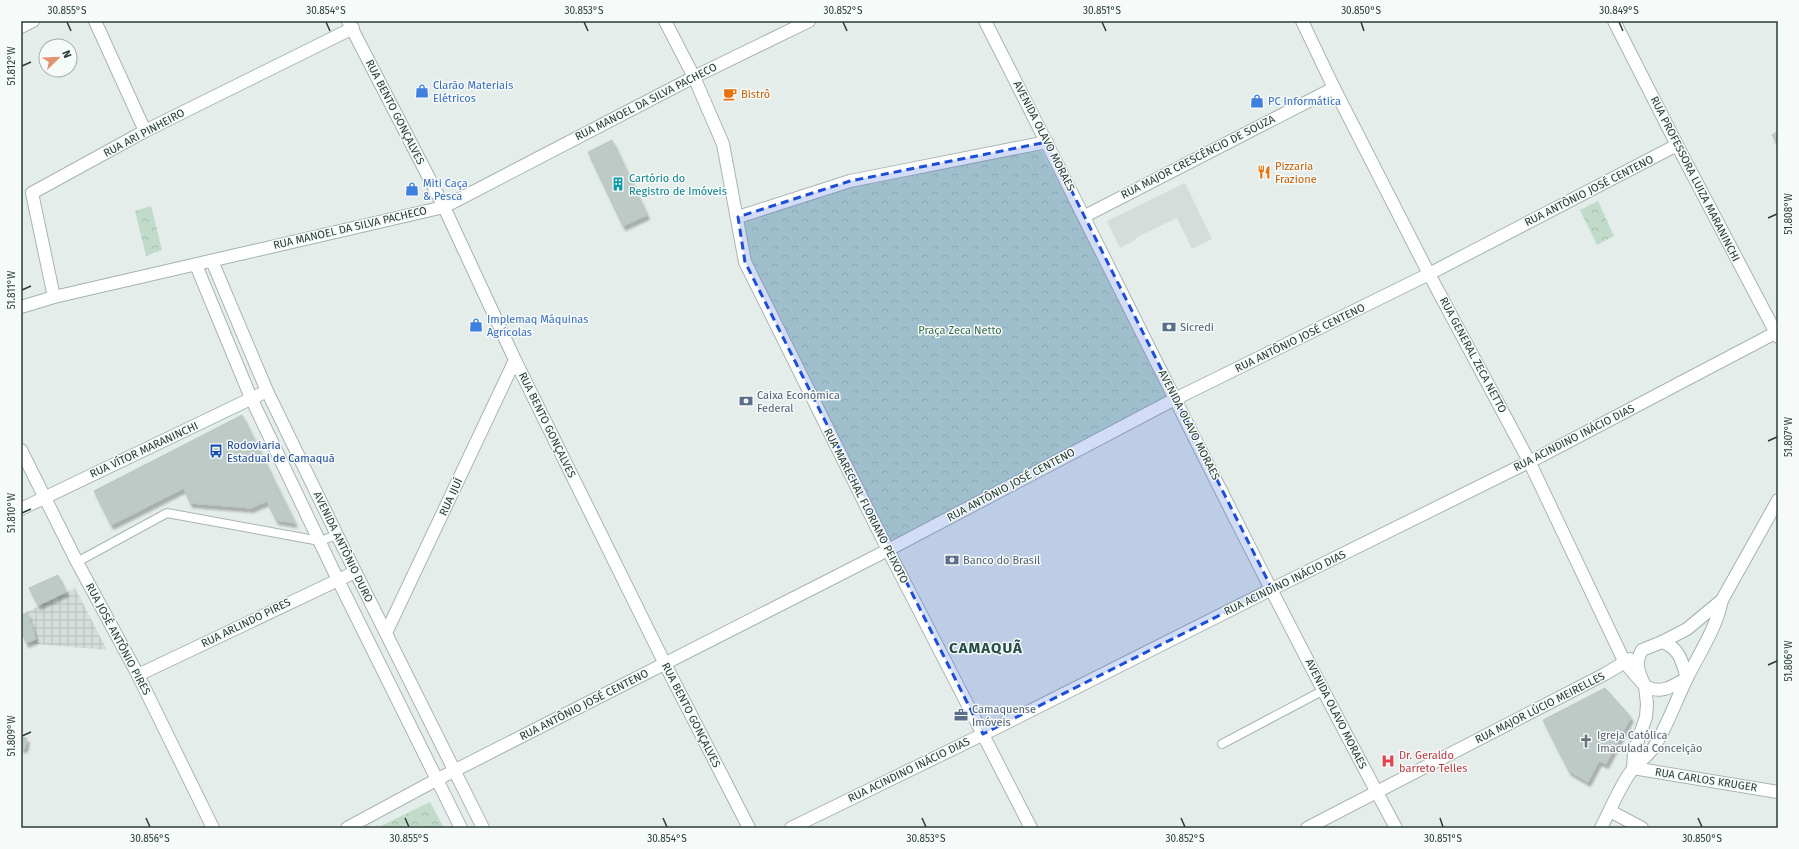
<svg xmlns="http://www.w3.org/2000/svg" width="1799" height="849" font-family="'Fira Sans',sans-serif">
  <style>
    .built { fill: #d4ddd9 }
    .industrial { fill: url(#industrial-grid) }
    .forest { fill: url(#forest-crowns) }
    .building { fill: #becac6; stroke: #b9c6c1; filter: url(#shadow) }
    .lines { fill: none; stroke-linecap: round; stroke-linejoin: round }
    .service-casing { stroke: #a8b5b1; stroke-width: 10 }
    .minor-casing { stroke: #a8b5b1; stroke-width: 14 }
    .tertiary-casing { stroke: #a8b5b1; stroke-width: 14 }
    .secondary-casing { stroke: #a2b4af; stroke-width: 14 }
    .service { stroke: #fff; stroke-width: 8 }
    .minor { stroke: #fff; stroke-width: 12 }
    .tertiary { stroke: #fff; stroke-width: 12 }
    .secondary { stroke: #fff; stroke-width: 12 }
    .marked { fill: #1d4ed8; fill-opacity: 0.2; stroke: #1d4ed8; stroke-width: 3; stroke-dasharray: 8 5; stroke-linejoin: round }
    .ticks { fill: none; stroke: #273d38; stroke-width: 1.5 }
    .labels { text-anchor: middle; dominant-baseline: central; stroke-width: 3; stroke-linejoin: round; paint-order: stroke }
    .shop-label { font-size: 11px; fill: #366cbe; stroke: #f6faf8; text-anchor: start }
    .food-label { font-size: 11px; fill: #c56008; stroke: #f6faf8; text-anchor: start }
    .street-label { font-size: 11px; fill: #273d38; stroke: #f6faf8 }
    .culture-label { font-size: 11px; fill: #0d838f; stroke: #f6faf8; text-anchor: start }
    .service-label { font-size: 11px; fill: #4e5e75; stroke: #f6faf8; text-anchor: start }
    .park-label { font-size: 11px; fill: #356f50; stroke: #f6faf8 }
    .transit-label { font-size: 11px; fill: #164399; stroke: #f6faf8; text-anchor: start }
    .worship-label { font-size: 11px; fill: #5b616d; stroke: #f6faf8; text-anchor: start }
    .health-label { font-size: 11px; fill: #be3a42; stroke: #f6faf8; text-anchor: start }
    .district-label { font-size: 15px; font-weight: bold; letter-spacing: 1px; fill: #254d46; stroke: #f6faf8 }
    .neatline { fill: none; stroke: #273d38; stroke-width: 1.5 }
    .ticks-label { font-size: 10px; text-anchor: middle; fill: #273d38 }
  </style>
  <defs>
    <pattern id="industrial-grid" width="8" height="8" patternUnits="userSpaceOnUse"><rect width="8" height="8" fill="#d4ddd9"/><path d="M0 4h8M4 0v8" fill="none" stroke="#b6bfbb"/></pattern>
    <pattern id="forest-crowns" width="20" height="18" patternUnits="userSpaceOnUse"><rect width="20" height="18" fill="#c1dbca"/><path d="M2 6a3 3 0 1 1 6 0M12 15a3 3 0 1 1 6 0" fill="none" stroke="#a6bdae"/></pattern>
    <filter id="shadow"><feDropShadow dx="2.5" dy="4.5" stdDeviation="1" flood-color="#0004"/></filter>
  </defs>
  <rect width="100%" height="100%" fill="#e5edea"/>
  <!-- built -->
  <path class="built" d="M1185,183L1212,239L1192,249L1177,218L1137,237L1134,241L1120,248L1107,221Z"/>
  <!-- industrial -->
  <path class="industrial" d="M75,588L107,650L26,643L21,615Z"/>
  <!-- forest -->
  <g class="forest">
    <path d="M1038,144L1172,397L890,543L749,259L743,222L853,186Z"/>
    <path d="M1598,201L1614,236L1597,245L1580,210Z"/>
    <path d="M151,206L162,250L146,256L135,211Z"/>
    <path d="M430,802L444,828H377Z"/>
  </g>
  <!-- building -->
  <g class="building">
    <path d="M1778,131V145L1772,135Z"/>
    <path d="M612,140L647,215L623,226L588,152Z"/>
    <path d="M242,415L295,523L276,520L267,501L251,508L190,503L184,488L111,525L94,491Z"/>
    <path d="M58,575L66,592L38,605L29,588Z"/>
    <path d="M27,613L36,639L26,643L21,629V615Z"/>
    <path d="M1605,688L1631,717L1606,764L1599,761L1588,782L1569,771L1543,720Z"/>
    <path d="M21,737L27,738L25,748H21Z"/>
  </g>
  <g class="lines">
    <!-- service casing -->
    <g class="service-casing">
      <g id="service">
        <path d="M77,562L167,513L320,541L337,535"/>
        <path d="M1222,744L1324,690"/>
      </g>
    </g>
    <!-- minor casing -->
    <g class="minor-casing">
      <g id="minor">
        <path d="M95,21L145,131"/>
        <path d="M21,27L33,21"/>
        <path d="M1085,216L1334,88"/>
        <path d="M738,217L850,181L1047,142"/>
        <path d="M54,297L32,193L145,131L353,28"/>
        <path d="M21,450L77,562L138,675L213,828"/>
        <path d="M21,509L267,391"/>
        <path d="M1272,589L1541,456L1775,333"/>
        <path d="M386,633L515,360"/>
        <path d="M138,675L355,572"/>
        <path d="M1610,811L1642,828"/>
        <path d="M347,828L436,780"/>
      </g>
    </g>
    <!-- tertiary casing -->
    <g class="tertiary-casing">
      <g id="tertiary">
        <path d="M665,21L694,77L723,144L745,262L888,550L1031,828"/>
        <path d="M985,21C1122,290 1253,562 1396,828"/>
        <path d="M1302,21L1334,88L1429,274L1529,461L1625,663L1644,685"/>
        <path d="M1614,21L1677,145L1778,337"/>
        <path d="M444,207L694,77L809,21"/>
        <path d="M212,261L267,391L337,535L483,828"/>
        <path d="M196,265L251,398L338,580L461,828"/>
        <path d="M1633,768L1778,792"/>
        <path d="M436,780L888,550L1175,399L1429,274L1677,145"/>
        <path d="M791,828L998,727L1272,589"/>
        <path d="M1307,828L1605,674L1630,659"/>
      </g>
    </g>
    <!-- secondary casing -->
    <g class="secondary-casing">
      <g id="secondary">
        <path d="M348,21L444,207L515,360L665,664L749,828"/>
        <path d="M21,307L54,297L444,207"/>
        <path d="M1662,642L1687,629L1722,600L1778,500"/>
        <path d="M1662,642C1680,648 1682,662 1687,678C1673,686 1661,695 1645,686C1639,673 1634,664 1642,650Z"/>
        <path d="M1633,768L1634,752L1646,717L1647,704L1645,686"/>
        <path d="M1601,828C1610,811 1621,783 1633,769C1639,761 1648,756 1654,747C1668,725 1676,700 1687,678C1700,652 1716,629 1722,600"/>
      </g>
    </g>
    <!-- service -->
    <use href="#service" class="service"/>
    <!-- minor -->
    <use href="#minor" class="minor"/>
    <!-- tertiary -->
    <use href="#tertiary" class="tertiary"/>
    <!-- secondary -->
    <use href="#secondary" class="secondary"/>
  </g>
  <!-- marked area -->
  <path class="marked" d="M1047,142L1272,589L983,734L745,262L738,217L850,181Z"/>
  <!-- ticks -->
  <path class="ticks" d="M67,22L71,31M326,22L330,31M584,22L588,31M843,22L847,31M1102,22L1106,31M1361,22L1364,31M1619,22L1623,31M22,66L31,62M1768,218L1777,214M22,290L31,286M1768,441L1777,437M22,513L31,509M1768,665L1777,661M22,736L31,732M146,818L150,827M405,818L409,827M663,818L667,827M922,818L926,827M1181,818L1185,827M1440,818L1443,827M1698,818L1702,827"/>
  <!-- icons -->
  <defs>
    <g id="shop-bare" transform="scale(1.08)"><path d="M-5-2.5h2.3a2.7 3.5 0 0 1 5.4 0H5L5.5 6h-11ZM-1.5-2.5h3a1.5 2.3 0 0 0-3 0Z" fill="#3f7fe0" stroke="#f6faf8" stroke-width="2.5" paint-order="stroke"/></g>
    <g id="cafe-bare" transform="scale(1.08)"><path d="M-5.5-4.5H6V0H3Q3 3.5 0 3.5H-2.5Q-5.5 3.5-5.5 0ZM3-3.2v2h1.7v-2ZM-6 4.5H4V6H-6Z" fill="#e8710a" stroke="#f6faf8" stroke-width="2.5" paint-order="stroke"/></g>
    <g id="restaurant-bare" transform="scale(1.08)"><path d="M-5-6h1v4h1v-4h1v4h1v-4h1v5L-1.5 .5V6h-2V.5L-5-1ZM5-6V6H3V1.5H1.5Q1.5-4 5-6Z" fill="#e8710a" stroke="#f6faf8" stroke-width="2.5" paint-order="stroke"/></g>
    <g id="building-bare" transform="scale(1.08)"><path d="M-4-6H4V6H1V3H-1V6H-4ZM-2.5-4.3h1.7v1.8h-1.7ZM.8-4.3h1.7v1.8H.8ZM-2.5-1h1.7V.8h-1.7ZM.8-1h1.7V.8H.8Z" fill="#0f9aa8" stroke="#f6faf8" stroke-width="2.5" paint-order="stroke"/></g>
    <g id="bank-bare" transform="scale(1.08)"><path d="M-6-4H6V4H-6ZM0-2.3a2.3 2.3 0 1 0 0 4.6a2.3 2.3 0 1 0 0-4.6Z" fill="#5c6f8a" stroke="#f6faf8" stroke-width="2.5" paint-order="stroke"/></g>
    <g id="bus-bare" transform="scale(1.08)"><path d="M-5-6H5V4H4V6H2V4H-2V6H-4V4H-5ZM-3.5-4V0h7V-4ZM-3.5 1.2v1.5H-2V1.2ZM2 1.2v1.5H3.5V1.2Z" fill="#1a4fb4" stroke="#f6faf8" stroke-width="2.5" paint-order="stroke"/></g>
    <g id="office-bare" transform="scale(1.08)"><path d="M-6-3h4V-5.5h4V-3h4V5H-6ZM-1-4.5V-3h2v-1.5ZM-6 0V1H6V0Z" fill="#5c6f8a" stroke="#f6faf8" stroke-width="2.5" paint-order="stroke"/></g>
    <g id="church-bare" transform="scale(1.08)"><path d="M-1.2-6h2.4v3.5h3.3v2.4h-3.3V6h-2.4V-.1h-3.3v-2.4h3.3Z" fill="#6b7280" stroke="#f6faf8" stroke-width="2.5" paint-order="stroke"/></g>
    <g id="hospital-bare" transform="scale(1.08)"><path d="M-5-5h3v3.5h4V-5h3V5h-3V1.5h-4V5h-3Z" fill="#e0444e" stroke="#f6faf8" stroke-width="2.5" paint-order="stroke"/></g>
  </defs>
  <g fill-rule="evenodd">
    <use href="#shop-bare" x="422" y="91"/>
    <use href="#cafe-bare" x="730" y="94"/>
    <use href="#shop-bare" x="1257" y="101"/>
    <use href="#restaurant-bare" x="1264" y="172"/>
    <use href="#building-bare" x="618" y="184"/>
    <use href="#shop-bare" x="412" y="189"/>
    <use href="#shop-bare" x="476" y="325"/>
    <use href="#bank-bare" x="1169" y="327"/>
    <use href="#bank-bare" x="746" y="401"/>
    <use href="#bus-bare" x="216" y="451"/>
    <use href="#bank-bare" x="952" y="560"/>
    <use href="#office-bare" x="961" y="715"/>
    <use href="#church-bare" x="1586" y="741"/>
    <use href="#hospital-bare" x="1388" y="761"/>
  </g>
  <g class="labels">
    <!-- shop labels -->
    <g class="shop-label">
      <text x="433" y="85">Clarão Materiais<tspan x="433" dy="13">Elétricos</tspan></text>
      <text x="1268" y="101">PC Informática</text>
      <text x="423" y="183">Miti Caça<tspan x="423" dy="13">&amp; Pesca</tspan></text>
      <text x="487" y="319">Implemaq Máquinas<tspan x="487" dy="13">Agrícolas</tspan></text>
    </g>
    <!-- food labels -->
    <g class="food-label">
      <text x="741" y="94">Bistrô</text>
      <text x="1275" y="166">Pizzaria<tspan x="1275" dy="13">Frazione</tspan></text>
    </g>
    <!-- street labels -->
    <g class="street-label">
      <text transform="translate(646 102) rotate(-27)">RUA MANOEL DA SILVA PACHECO</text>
      <text transform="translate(395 112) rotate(63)">RUA BENTO GONÇALVES</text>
      <text transform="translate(144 133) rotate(-28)">RUA ARI PINHEIRO</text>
      <text transform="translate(1044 136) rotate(63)">AVENIDA OLAVO MORAES</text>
      <text transform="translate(1198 157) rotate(-27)">RUA MAJOR CRESCÊNCIO DE SOUZA</text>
      <text transform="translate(1695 179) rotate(63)">RUA PROFESSORA LUIZA MARANINCHI</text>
      <text transform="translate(1589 191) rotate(-27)">RUA ANTÔNIO JOSÉ CENTENO</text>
      <text transform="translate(350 228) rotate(-13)">RUA MANOEL DA SILVA PACHECO</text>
      <text transform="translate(1300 338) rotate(-26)">RUA ANTÔNIO JOSÉ CENTENO</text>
      <text transform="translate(1473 355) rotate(62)">RUA GENERAL ZECA NETTO</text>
      <text transform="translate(547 425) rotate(64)">RUA BENTO GONÇALVES</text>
      <text transform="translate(1189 425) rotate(63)">AVENIDA OLAVO MORAES</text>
      <text transform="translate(1574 438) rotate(-27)">RUA ACINDINO INÁCIO DIAS</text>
      <text transform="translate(144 450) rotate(-25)">RUA VÍTOR MARANINCHI</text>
      <text transform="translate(1011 485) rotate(-28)">RUA ANTÔNIO JOSÉ CENTENO</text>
      <text transform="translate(451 497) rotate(-65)">RUA IJUÍ</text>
      <text transform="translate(866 506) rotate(63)">RUA MARECHAL FLORIANO PEIXOTO</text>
      <text transform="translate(343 547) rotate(64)">AVENIDA ANTÔNIO DURO</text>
      <text transform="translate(1285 583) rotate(-26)">RUA ACINDINO INÁCIO DIAS</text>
      <text transform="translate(246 623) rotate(-26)">RUA ARLINDO PIRES</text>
      <text transform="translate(118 639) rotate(62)">RUA JOSÉ ANTÔNIO PIRES</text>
      <text transform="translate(584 705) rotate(-27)">RUA ANTÔNIO JOSÉ CENTENO</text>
      <text transform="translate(1540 708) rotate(-27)">RUA MAJOR LÚCIO MEIRELLES</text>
      <text transform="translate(1336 714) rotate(63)">AVENIDA OLAVO MORAES</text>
      <text transform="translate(691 715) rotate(63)">RUA BENTO GONÇALVES</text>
      <text transform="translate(909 770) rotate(-26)">RUA ACINDINO INÁCIO DIAS</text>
      <text transform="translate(1706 780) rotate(9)">RUA CARLOS KRUGER</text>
    </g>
    <!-- culture labels -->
    <g class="culture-label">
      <text x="629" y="178">Cartório do<tspan x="629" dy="13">Registro de Imóveis</tspan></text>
    </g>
    <!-- service labels -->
    <g class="service-label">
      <text x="1180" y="327">Sicredi</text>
      <text x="757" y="395">Caixa Econômica<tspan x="757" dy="13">Federal</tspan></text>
      <text x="963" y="560">Banco do Brasil</text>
      <text x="972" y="709">Camaquense<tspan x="972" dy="13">Imóveis</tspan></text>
    </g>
    <!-- park labels -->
    <g class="park-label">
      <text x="960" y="330">Praça Zeca Netto</text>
    </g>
    <!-- transit labels -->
    <g class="transit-label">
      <text x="227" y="445">Rodoviaria<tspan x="227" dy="13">Estadual de Camaquã</tspan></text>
    </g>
    <!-- worship labels -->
    <g class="worship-label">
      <text x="1597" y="735">Igreja Católica<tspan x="1597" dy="13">Imaculada Conceição</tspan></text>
    </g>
    <!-- health labels -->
    <g class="health-label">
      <text x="1399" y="755">Dr. Geraldo<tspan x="1399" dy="13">barreto Telles</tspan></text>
    </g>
    <!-- district labels -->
    <g class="district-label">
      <text x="986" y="648">CAMAQUÃ</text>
    </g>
  </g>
  <!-- border -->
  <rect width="1799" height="849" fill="none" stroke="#f6faf8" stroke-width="44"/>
  <!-- north arrow -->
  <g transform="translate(58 58) rotate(67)"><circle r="19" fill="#f6faf8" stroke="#a3aeab"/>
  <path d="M0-3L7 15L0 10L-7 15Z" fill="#e2936f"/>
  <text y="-6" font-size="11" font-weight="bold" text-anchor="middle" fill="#273d38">N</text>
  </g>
  <rect x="22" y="22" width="1755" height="805" class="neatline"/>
  <g class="ticks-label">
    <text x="67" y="14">30.855°S</text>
    <text x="326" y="14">30.854°S</text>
    <text x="584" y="14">30.853°S</text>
    <text x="843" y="14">30.852°S</text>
    <text x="1102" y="14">30.851°S</text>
    <text x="1361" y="14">30.850°S</text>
    <text x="1619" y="14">30.849°S</text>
    <text transform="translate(11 66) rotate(-90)" y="4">51.812°W</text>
    <text transform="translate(1788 214) rotate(-90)" y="4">51.808°W</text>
    <text transform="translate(11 290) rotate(-90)" y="4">51.811°W</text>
    <text transform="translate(1788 437) rotate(-90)" y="4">51.807°W</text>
    <text transform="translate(11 513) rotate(-90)" y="4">51.810°W</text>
    <text transform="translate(1788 661) rotate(-90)" y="4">51.806°W</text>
    <text transform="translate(11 736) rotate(-90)" y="4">51.809°W</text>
    <text x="150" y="842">30.856°S</text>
    <text x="409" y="842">30.855°S</text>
    <text x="667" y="842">30.854°S</text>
    <text x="926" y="842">30.853°S</text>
    <text x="1185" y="842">30.852°S</text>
    <text x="1443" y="842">30.851°S</text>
    <text x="1702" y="842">30.850°S</text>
  </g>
</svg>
